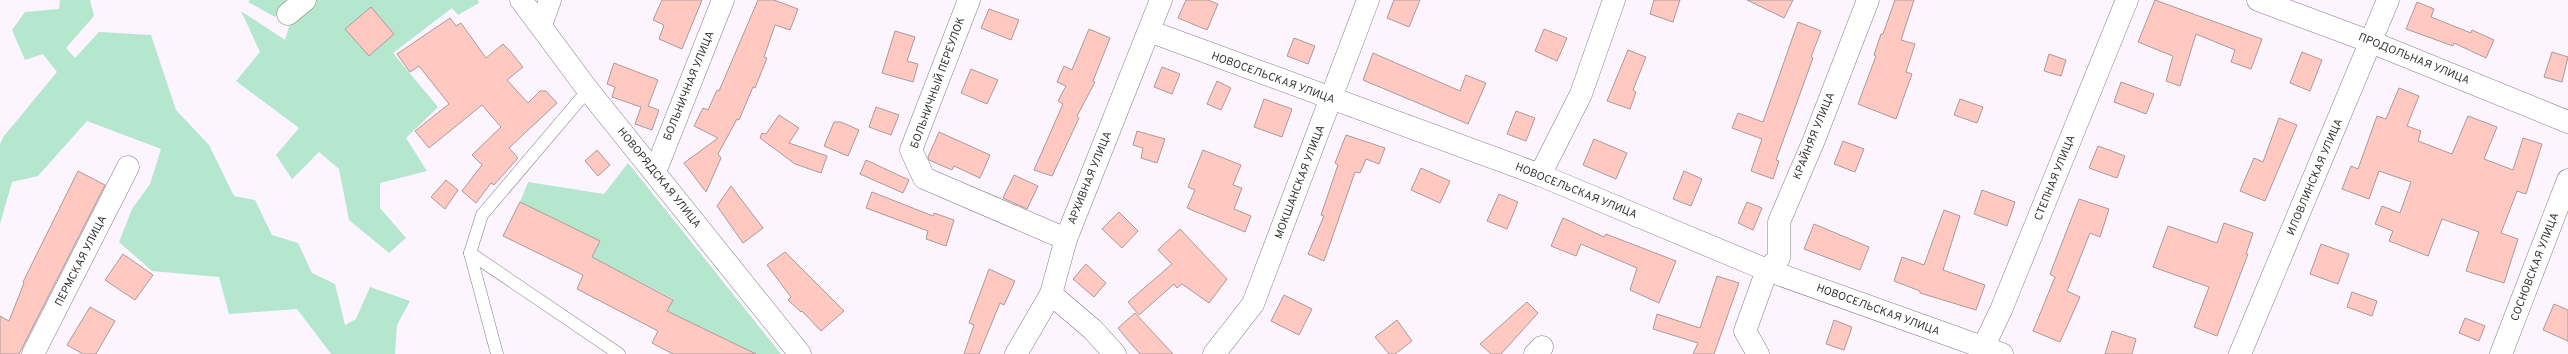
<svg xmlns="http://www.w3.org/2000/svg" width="2568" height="354" font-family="Overpass,sans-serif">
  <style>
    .green { fill: #b4e7ce }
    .building { fill: #ffc8c0; stroke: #a99b99 }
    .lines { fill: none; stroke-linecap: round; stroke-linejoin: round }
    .service-casing { stroke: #847d86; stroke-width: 13 }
    .minor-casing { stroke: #847d86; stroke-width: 23 }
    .tertiary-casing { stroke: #847d86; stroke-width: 23 }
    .secondary-casing { stroke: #847d86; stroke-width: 23 }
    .service { stroke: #fff; stroke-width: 12 }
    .minor { stroke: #fff; stroke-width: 22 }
    .tertiary { stroke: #fff; stroke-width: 22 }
    .secondary { stroke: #fff; stroke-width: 22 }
    .labels { text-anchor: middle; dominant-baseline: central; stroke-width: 3.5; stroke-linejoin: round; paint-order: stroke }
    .street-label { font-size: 11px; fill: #383539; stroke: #fff }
  </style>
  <rect width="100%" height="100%" fill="#fcf4ff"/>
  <!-- green -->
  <g class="green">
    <path d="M60,0H90L94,16L66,48L75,58L99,32L151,35L176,110L209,145L234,196L255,200L272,235L298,243L312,273L335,284L345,325L356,319L370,287L410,301L397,325L395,354H331L297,309L229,314L219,277L152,271L119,242L132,209L150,184L161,149L87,121L38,176L12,182L0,224V144L4,136L57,72L43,54L25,60L12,30L25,12L59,9Z"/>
    <path d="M250,0H296L275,17L248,2Z"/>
    <path d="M317,0H478L479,3L458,15L452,8L393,53L438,107L406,138L427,171L380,183V208L406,238L389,253L349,220L339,169L319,152L292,179L276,155L299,128L236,81L260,52L241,11L285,40L291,20Z"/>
    <path d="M628,163L781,354H742L744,348L667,311L673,299L592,257L600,241L520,202L528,182L604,194Z"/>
  </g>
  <!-- building -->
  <g class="building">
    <path d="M662,0H702L682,49L659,39L664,25L653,20Z"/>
    <path d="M758,0H774L798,9L790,30L775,25L764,57L767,58L755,88L753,87L739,120L737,119L718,154L721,158L706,192L684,163L718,138L694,126L703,108L708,110L717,90L719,91Z"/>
    <path d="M1186,0H1208L1218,4L1207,30L1178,18Z"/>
    <path d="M1394,0H1420L1409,27L1387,18Z"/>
    <path d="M1654,0H1680L1673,22L1650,14Z"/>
    <path d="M1747,0H1793L1784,18Z"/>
    <path d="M1895,0H1914L1901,40L1915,44L1906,72L1912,74L1896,119L1858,104L1876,56L1874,55L1881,34H1883Z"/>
    <path d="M2155,0L2262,39L2251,69L2231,62L2235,50L2196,34L2180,86L2166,81L2173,56L2138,42Z"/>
    <path d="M2417,2L2434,9L2431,17L2471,33L2472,30L2494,40L2486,58L2454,43L2453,46L2406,29Z"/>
    <path d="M371,7L394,34L369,56L345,29Z"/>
    <path d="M989,9L1019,20L1011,40L981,28Z"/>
    <path d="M450,18L456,26L461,23L486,58L503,44L510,51L523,67L507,80L528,103L540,91H546L557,103L509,148L518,158L494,185L491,183L476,203L462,191L482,165L472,155L501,127L482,105L429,148L415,131L449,104L419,66L410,72L397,54Z"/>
    <path d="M1798,22L1821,31L1811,57L1813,58L1776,160L1779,161L1773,179L1751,171L1762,139L1732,128L1738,113L1763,122Z"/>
    <path d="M1089,29L1110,38L1093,81L1095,82L1077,116L1079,118L1052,176L1034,170L1063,104L1058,101L1066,86L1057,82L1064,66L1072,70Z"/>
    <path d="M1544,29L1567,38L1557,61L1535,51Z"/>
    <path d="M895,31L915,37L907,61L918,64L913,82L882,73Z"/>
    <path d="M1294,38L1315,46L1308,64L1287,56Z"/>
    <path d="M1628,50L1646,57L1633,90L1636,92L1630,109L1607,101Z"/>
    <path d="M2302,52L2322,60L2310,91L2290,83Z"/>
    <path d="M2552,52L2568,57L2562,82L2544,77Z"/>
    <path d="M1373,53L1460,91L1466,75L1486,83L1468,124L1363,80Z"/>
    <path d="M2049,54L2066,60L2061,76L2044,71Z"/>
    <path d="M614,63L658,80L648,106L659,110L652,130L635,124L641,107L612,97L615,87L607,84Z"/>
    <path d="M1162,67L1180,74L1172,94L1154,87Z"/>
    <path d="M971,69L998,80L987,104L961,93Z"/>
    <path d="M1217,81L1231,88L1221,110L1207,104Z"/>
    <path d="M2121,82L2154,94L2146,114L2114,102Z"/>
    <path d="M2399,88L2419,96L2407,126L2421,131L2418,141L2452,154L2468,116L2497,127L2484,159L2513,170L2523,138L2542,144L2526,194L2517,191L2501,233L2518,239L2504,283L2466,271L2479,232L2442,219L2428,256L2389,241L2393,231L2375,224L2382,206L2400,213L2411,182L2379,171L2369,199L2342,189L2351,166L2358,169L2377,116L2386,119Z"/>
    <path d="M1264,99L1292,109L1282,137L1254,127Z"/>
    <path d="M1960,99L1983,107L1977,123L1954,115Z"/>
    <path d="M876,107L899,115L891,135L869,127Z"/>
    <path d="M1516,111L1535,118L1526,141L1507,134Z"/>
    <path d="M779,115L799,128L789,143L827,156L821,173L795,164L760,138L762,133L766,134Z"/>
    <path d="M2279,118L2297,125L2265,201L2240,191L2254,158L2263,162Z"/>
    <path d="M834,122H841L859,130L848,156L824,146Z"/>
    <path d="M1137,131L1165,139L1157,163L1141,158L1143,148L1133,145Z"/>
    <path d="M939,132L990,155L980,178L954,166L952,170L929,160L928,157Z"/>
    <path d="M1346,135L1385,148L1379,164L1366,159L1360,173L1355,172L1324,261L1308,254L1324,216L1321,215L1338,165L1335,163Z"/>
    <path d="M1594,139L1627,153L1616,179L1583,165Z"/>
    <path d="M1843,141L1864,149L1855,172L1834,164Z"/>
    <path d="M2098,146L2125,156L2117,178L2089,168Z"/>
    <path d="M597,150L610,165L598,176L585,161Z"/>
    <path d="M1203,150L1241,165L1233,185L1242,188L1234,209L1251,216L1245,232L1187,208L1195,190L1188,187Z"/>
    <path d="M866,160L909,180L903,193L860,174Z"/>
    <path d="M1421,168L1450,181L1440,203L1411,190Z"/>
    <path d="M78,171L105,185L19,354H0V316L9,321L24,283L23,282Z"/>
    <path d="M1684,171L1702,179L1691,206L1673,199Z"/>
    <path d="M1014,175L1038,186L1027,209L1003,198Z"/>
    <path d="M446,180L458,190L445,209L431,197Z"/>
    <path d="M731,186L763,228L743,243L717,206Z"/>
    <path d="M1982,190L2015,202L2007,226L1974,214Z"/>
    <path d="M872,192L933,216L934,213L954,220L946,246L926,239L928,231L866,208Z"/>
    <path d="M1499,194L1518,202L1507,229L1487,221Z"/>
    <path d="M2079,199L2109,209L2100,237L2090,233L2067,291L2080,297L2060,342L2033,331L2055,277L2050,274Z"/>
    <path d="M520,202L600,241L592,257L673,300L667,311L756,354H673L652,343L658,331L577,289L583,275L503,236Z"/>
    <path d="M1747,202L1762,208L1753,230L1738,223Z"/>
    <path d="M1944,210L1960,216L1943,270L1985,285L1976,310L1920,293V291L1894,281L1902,257L1924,265Z"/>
    <path d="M1119,212L1138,231L1122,248L1102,229Z"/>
    <path d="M1563,218L1604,237L1606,234L1676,261L1659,303L1630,290L1637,268L1581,244L1576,256L1551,246Z"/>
    <path d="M2224,223L2253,233L2246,254H2248L2217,336L2194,327L2209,287L2153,267L2168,226L2217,243Z"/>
    <path d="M1814,224L1869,247L1860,270L1804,249Z"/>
    <path d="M1180,229L1227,279L1209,303L1182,284L1177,288L1174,284L1139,315L1128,302L1172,264L1158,250Z"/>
    <path d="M2321,244L2349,254L2338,284L2310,274Z"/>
    <path d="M785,252L844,311L821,331L802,311L801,312L788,300L791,297L767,265Z"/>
    <path d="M123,254L153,275L135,300L105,280Z"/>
    <path d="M1086,264L1106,283L1094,297L1073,279Z"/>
    <path d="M989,269L1015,281L1004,305L1000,303L979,354H964L974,325L969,323Z"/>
    <path d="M1717,276L1739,283L1714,354H1693L1698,343L1653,329L1657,314L1700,328Z"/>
    <path d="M2352,292L2377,301L2372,316L2347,307Z"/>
    <path d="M1284,295L1312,309L1299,335L1271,321Z"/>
    <path d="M1527,302L1538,313L1501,354H1491L1480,344Z"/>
    <path d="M2554,304L2568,310V341L2543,330Z"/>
    <path d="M90,307L115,321L96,354H83L67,345Z"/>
    <path d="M1135,313L1173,354H1140L1133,346L1118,328Z"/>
    <path d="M2465,318L2485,326L2479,341L2459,333Z"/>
    <path d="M1397,320L1412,341L1395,354H1389L1375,337Z"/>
    <path d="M1834,320L1852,327L1844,350L1826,344Z"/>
    <path d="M2112,331L2136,339L2132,354H2105Z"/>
  </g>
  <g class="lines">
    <!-- service casing -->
    <g class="service-casing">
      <g id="service">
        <path d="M588,90L482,215L470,253L619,354"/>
        <path d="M470,253L497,354"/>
      </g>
    </g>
    <!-- minor casing -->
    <g class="minor-casing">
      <g id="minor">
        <path d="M969,0L911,150L924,178L1066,239"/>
        <path d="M288,14L305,0"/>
        <path d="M541,25L550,0"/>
        <path d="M1149,31L1540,175L1767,270L2002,354"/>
        <path d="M655,172L723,0"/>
        <path d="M1540,175L1581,94L1614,0"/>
        <path d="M1051,294L1092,329L1115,354"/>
        <path d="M33,354L128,167"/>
        <path d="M1016,354L1051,294L1066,239L1161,0"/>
        <path d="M1214,354L1253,304L1368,0"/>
        <path d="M1535,354L1542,347"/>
        <path d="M1758,354L1745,331L1767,270L1779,258V222L1814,140L1868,0"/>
        <path d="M1980,354L2001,310L2127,0"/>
        <path d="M2240,354L2388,0"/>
        <path d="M2501,354L2568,180"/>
      </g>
    </g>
    <!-- tertiary casing -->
    <g class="tertiary-casing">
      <path id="tertiary" d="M521,0L588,90L800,354"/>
    </g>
    <!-- secondary casing -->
    <g class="secondary-casing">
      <path id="secondary" d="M2258,0L2371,42L2568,122"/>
    </g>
    <!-- service -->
    <use href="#service" class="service"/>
    <!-- minor -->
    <use href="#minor" class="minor"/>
    <!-- tertiary -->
    <use href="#tertiary" class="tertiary"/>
    <!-- secondary -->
    <use href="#secondary" class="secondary"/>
  </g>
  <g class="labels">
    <!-- street labels -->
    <g class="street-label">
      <text transform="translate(2414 59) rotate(22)">ПРОДОЛЬНАЯ УЛИЦА</text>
      <text transform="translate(1273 78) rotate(20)">НОВОСЕЛЬСКАЯ УЛИЦА</text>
      <text transform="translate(938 83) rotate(-70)">БОЛЬНИЧНЫЙ ПЕРЕУЛОК</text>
      <text transform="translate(689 86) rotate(-68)">БОЛЬНИЧНАЯ УЛИЦА</text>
      <text transform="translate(1814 136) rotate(-68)">КРАЙНЯЯ УЛИЦА</text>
      <text transform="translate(2315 177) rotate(-67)">ИЛОВЛИНСКАЯ УЛИЦА</text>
      <text transform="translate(659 178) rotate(51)">НОВОРЯДСКАЯ УЛИЦА</text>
      <text transform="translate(1090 178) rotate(-68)">АРХИВНАЯ УЛИЦА</text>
      <text transform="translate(2055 178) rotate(-68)">СТЕПНАЯ УЛИЦА</text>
      <text transform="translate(1300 182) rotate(-69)">МОКШАНСКАЯ УЛИЦА</text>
      <text transform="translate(1576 191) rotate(22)">НОВОСЕЛЬСКАЯ УЛИЦА</text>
      <text transform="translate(81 261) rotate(-63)">ПЕРМСКАЯ УЛИЦА</text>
      <text transform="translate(2535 267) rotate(-69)">СОСНОВСКАЯ УЛИЦА</text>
      <text transform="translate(1878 310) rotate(20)">НОВОСЕЛЬСКАЯ УЛИЦА</text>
    </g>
  </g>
</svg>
